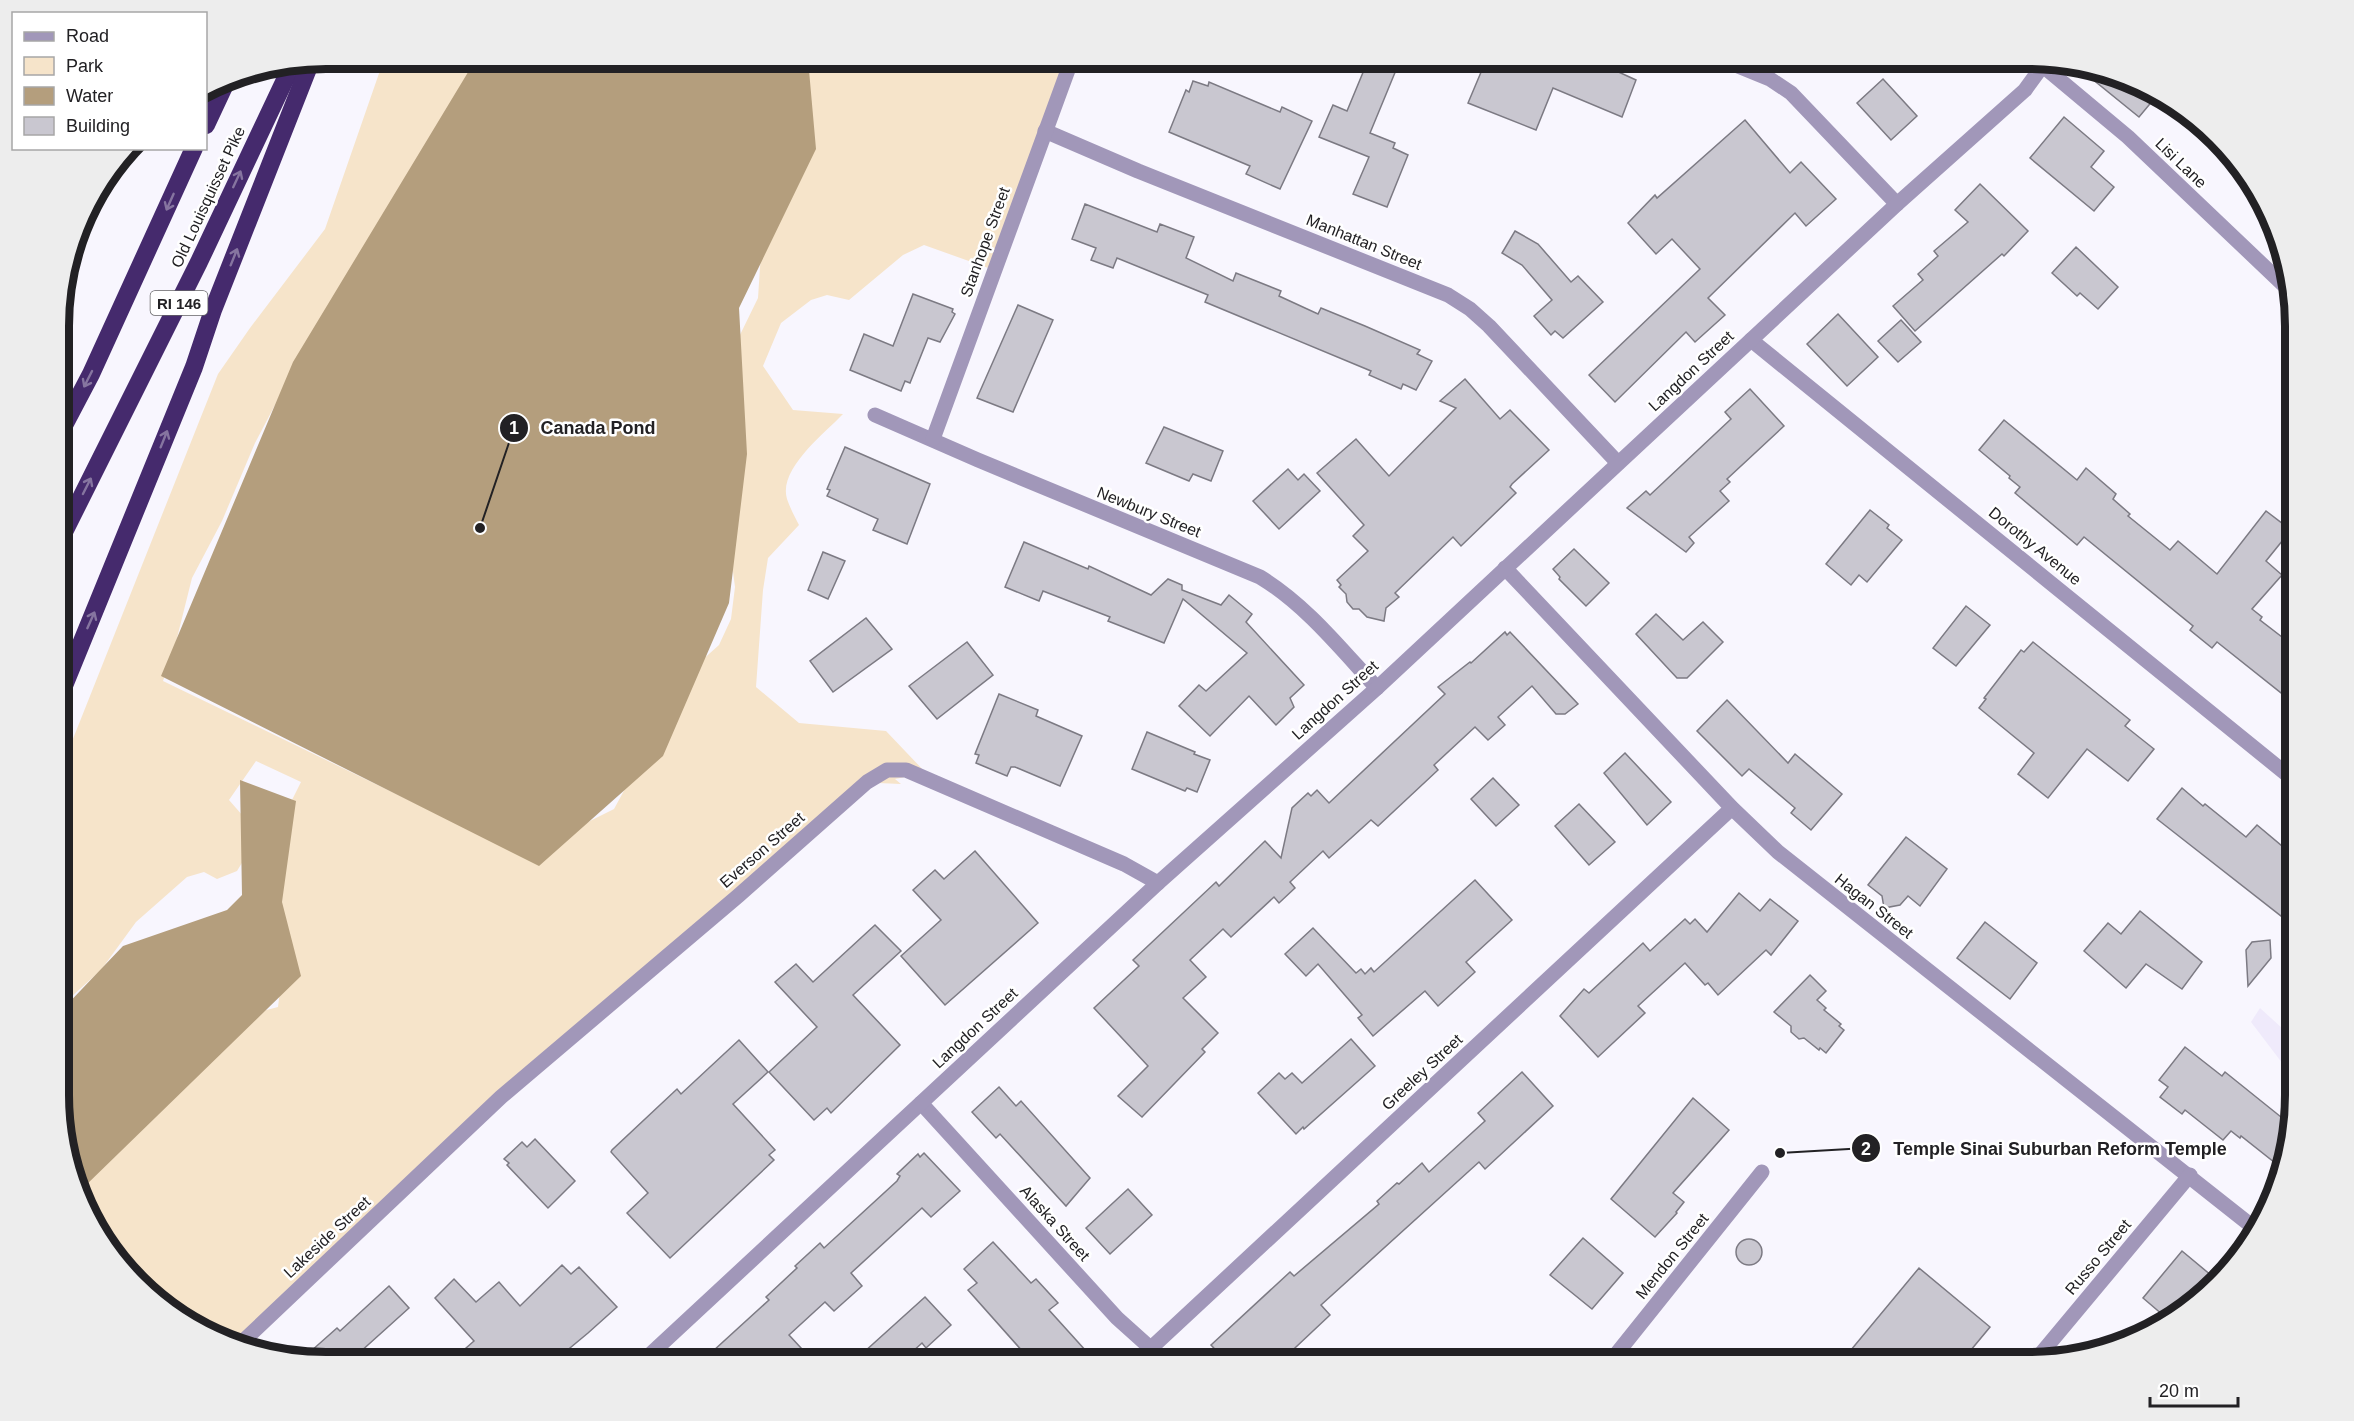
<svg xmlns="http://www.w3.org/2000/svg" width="2354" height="1421" font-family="Helvetica,sans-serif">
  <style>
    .built { fill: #efeafb }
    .green { fill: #f6e4ca }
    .water { fill: #b49e7d }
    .building { fill: #c9c7d0; stroke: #7c7a83; stroke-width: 1.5 }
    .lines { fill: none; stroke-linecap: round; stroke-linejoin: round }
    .street { stroke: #a197b9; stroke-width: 15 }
    .highway { stroke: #452a6d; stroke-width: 18 }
    .oneway { stroke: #8675a0 }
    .labels { text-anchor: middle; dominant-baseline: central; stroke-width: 5; stroke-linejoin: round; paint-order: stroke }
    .shield { fill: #fff; stroke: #646466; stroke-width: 1.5 }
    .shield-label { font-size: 15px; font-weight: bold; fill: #222124 }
    .street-label { font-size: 16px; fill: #222124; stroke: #fff }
    .rim { fill: none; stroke: #222124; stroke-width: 8 }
    .leader { fill: none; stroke: #222124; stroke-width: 2 }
    .callout-dot { fill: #222124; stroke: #fff; stroke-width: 2 }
    .mark-label { font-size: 18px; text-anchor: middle; font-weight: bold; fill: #fff }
    .callout-label { font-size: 18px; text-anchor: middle; font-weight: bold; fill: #222124; stroke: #fff; stroke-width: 5; stroke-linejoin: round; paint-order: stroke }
  </style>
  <rect width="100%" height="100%" fill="#f8f6fe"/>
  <!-- built -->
  <path class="built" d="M2260,1008L2295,1040V1073L2289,1072L2251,1022Z"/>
  <!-- green -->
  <path class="green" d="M384,59H478L305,348L255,443L222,521L192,578L175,646L163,681L487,838L536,848L614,809L626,787L661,697L719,645L731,619L735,587L727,526L738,339L758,298L765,191L795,59H1073L994,270L924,245L903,255L849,300L827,295L811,300L781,323L763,366L793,410L843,414C824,434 778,469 787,499C790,508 795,517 799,525L768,558L763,590L756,687L799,723L886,731L926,773L895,779L901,784L878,783L855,797L505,1100L237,1346L192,1327L103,1244L75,1168L247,1015L278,1007L282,974L275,954L284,816L301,782L256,761L229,800L243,816L251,848L237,871L217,879L204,872L187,877L136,922L101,970L61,1006V769L218,374L250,328L325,229Z"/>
  <!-- water -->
  <g class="water">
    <path d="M476,59H808L816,149L739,308L747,454L729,603L663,756L539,866L161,676L293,362Z"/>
    <path d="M240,780L296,801L282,902L301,976L83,1188L61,1130V1011L123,946L227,910L242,895Z"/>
  </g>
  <!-- building -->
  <g class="building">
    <path d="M1369,58H1401L1370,133L1395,143L1393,148L1408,155L1387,207L1353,194L1369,157L1319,137L1333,105L1347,111Z"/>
    <path d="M1487,58H1588L1636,80L1622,117L1553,88L1536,130L1468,103Z"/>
    <path d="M2075,65L2098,68L2159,93L2139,117Z"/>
    <path d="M1883,79L1917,116L1891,140L1857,103Z"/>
    <path d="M1193,81L1208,86L1209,82L1280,112L1282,107L1312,121L1280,189L1246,174L1250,166L1169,132L1186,90L1189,92Z"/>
    <path d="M2064,117L2104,151L2091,167L2114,187L2094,211L2030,158Z"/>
    <path d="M1745,120L1790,173L1801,162L1836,199L1806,226L1795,213L1708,298L1725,315L1695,342L1686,332L1615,402L1589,375L1700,269L1672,239L1656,254L1628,223L1655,195L1657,198Z"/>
    <path d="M1980,184L2028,231L2004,256L2002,254L1915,331L1893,306L1923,280L1918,274L1938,256L1934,251L1968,222L1955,210Z"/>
    <path d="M1085,204L1157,232L1160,224L1194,237L1186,258L1233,281L1236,273L1281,291L1279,296L1318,314L1321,308L1365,326L1420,350L1417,354L1432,361L1416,390L1403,384L1401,389L1369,375L1371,371L1205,302L1208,295L1117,258L1113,268L1091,260L1096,248L1072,239Z"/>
    <path d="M1515,231L1538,244L1571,282L1578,276L1603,302L1563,338L1555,331L1551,335L1534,316L1552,300L1522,265L1502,253Z"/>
    <path d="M2076,247L2118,287L2098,309L2080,293L2077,296L2052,273Z"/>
    <path d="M913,294L953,309L952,312L955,314L940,342L928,338L910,383L905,381L901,391L850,370L864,334L893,346Z"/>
    <path d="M1018,305L1053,320L1013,412L977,398Z"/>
    <path d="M1838,314L1878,357L1847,386L1807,344Z"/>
    <path d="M1901,320L1921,342L1898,362L1878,341Z"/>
    <path d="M1465,379L1500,419L1510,410L1549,450L1512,484L1510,487L1516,493L1461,546L1453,537L1395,593L1399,597L1386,608L1384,621L1367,617L1359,609H1353L1347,602L1346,594L1339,587L1341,585L1337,580L1368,551L1353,536L1364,525L1317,473L1356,439L1389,476L1456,408L1440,401Z"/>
    <path d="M1750,389L1784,426L1727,479L1730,482L1720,491L1729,501L1689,537L1694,543L1686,552L1627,508L1646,491L1650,495L1731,419L1725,412Z"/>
    <path d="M2004,420L2077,480L2086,468L2116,494L2113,499L2130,514L2128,516L2170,550L2178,541L2217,574L2266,511L2291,530L2266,561L2282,575L2252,609L2262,617L2260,620L2295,647V704L2217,642L2212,648L2190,630L2193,626L2084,537L2077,545L2015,493L2020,487L2009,478L2010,476L1979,450Z"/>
    <path d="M1164,427L1223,451L1211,481L1193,474L1189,481L1146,463Z"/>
    <path d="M845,447L930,484L907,544L873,530L878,519L827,496L830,490L827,489Z"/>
    <path d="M1288,469L1298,480L1304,474L1320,491L1279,529L1253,501Z"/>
    <path d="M1870,510L1889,525L1887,528L1902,540L1867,582L1859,575L1851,585L1826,564Z"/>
    <path d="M1024,542L1088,569L1089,566L1151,595L1168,579L1182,585V590L1221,605L1229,595L1252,614L1246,622L1304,685L1290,698L1294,707L1276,725L1249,696L1210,736L1179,706L1199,685L1206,691L1247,653L1183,599L1164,643L1108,621L1110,617L1043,591L1039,601L1005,587Z"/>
    <path d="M1574,549L1609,583L1586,606L1559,579L1560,577L1553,569Z"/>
    <path d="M823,552L845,561L828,599L808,590Z"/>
    <path d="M1966,606L1990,625L1956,666L1933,648Z"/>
    <path d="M1656,614L1683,640L1703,622L1723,642L1687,678H1677L1636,634Z"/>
    <path d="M866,618L892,649L833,692L810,661Z"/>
    <path d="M1505,632L1507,635L1510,632L1578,704L1565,714H1556L1532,686L1498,717L1505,725L1488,740L1475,727L1434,765L1438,770L1378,826L1371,820L1329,858L1323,851L1290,882L1295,888L1279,903L1274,897L1231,937L1223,929L1190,960L1206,977L1183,998L1218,1033L1202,1049L1205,1052L1142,1117L1118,1096L1148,1066L1094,1008L1139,966L1133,960L1216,882L1219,886L1265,841L1281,858L1292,808L1308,793L1311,796L1317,790L1329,803L1445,694L1438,687L1470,662L1471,663Z"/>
    <path d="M967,642L993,675L937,719L909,686Z"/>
    <path d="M2033,642L2130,720L2125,726L2154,749L2128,781L2087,749L2048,798L2018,774L2034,753L1979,708L1986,699L1984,698L2021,650L2024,652Z"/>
    <path d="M999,694L1038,710L1036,716L1082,736L1060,786L1015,767H1011L1007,776L976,763L979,755L975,754Z"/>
    <path d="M1727,700L1788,763L1795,754L1842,794L1811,830L1791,813L1795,808L1749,769L1742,776L1697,731Z"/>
    <path d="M1147,732L1195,752L1194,754L1210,760L1197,792L1187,788L1185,791L1132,769Z"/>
    <path d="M1625,753L1671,802L1647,825L1604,773Z"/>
    <path d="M1493,778L1519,805L1496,826L1471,799Z"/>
    <path d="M2182,788L2203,806L2205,804L2246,837L2257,825L2295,857V927L2157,819Z"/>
    <path d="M1579,804L1615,842L1589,865L1555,826Z"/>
    <path d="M1906,837L1947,869L1920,906L1908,896L1900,905L1884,908L1882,896L1868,885Z"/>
    <path d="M975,851L1038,923L945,1005L901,956L941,920L913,890L935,870L944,879Z"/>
    <path d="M1475,880L1512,920L1466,962L1475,972L1438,1006L1425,991L1373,1036L1358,1018L1362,1015L1318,964L1306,976L1285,954L1313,928L1356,973L1361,969L1365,974L1371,968L1374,972Z"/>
    <path d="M1739,893L1760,911L1770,899L1798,921L1771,955L1766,950L1718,995L1708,983L1705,985L1685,963L1638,1006L1645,1013L1598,1057L1560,1016L1584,989L1589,993L1643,943L1650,951L1685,919L1690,924L1695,919L1707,932Z"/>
    <path d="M2140,911L2202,962L2182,989L2146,964L2126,988L2084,951L2108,923L2121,934Z"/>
    <path d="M1985,922L2037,963L2010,999L1957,958Z"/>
    <path d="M875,925L901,951L853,995L900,1045L831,1113L827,1108L814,1120L769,1072L817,1027L775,982L796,964L813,982Z"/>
    <path d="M2270,940L2271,958L2248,986L2246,950L2252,942Z"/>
    <path d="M1810,975L1826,991L1817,1000L1826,1008L1824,1010L1841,1024L1839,1026L1844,1030L1826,1053L1820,1048L1819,1050L1804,1038L1799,1039L1791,1032V1026L1774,1012Z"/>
    <path d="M1351,1039L1375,1066L1304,1129L1303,1127L1296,1134L1258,1093L1279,1073L1285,1079L1292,1073L1302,1083Z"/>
    <path d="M739,1040L768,1072L733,1104L775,1150L769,1155L774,1160L670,1258L627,1213L648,1193L611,1152L612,1150L677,1089L681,1094Z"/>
    <path d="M2185,1047L2222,1076L2225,1072L2291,1125L2279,1166L2241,1136L2240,1138L2231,1131L2223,1140L2185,1110L2182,1114L2160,1097L2168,1087L2159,1080Z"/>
    <path d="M1522,1072L1553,1106L1485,1169L1479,1162L1321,1305L1330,1315L1280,1362H1227L1211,1345L1290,1272L1294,1276L1379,1204L1377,1201L1397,1183L1399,1184L1422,1163L1429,1172L1485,1121L1478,1113Z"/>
    <path d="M999,1087L1016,1106L1021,1101L1090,1178L1066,1206L1000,1134L996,1138L972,1112Z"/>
    <path d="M1693,1098L1729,1130L1673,1193L1684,1202L1676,1212L1677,1213L1655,1237L1611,1199Z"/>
    <path d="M535,1139L575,1181L548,1208L507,1165L509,1163L504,1159L522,1142L527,1147Z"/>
    <path d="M924,1153L960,1191L931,1217L922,1208L851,1273L862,1286L834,1311L825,1302L789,1335L814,1362H701L769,1300L766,1297L797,1268L795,1266L820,1243L824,1248L897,1181L900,1176L897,1174L918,1154L920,1157Z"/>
    <path d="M1128,1189L1152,1215L1110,1254L1086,1228Z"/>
    <path d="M1583,1238L1623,1273L1592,1309L1550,1275Z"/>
    <circle cx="1749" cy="1252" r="13"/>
    <path d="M993,1242L1031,1283L1036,1279L1058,1303L1049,1310L1096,1362H1032L968,1290L977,1283L964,1269Z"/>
    <path d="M2182,1251L2212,1276L2183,1310L2170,1321L2143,1298Z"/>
    <path d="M562,1265L571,1274L579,1267L617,1307L588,1333L553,1362H450L474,1341L435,1298L454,1279L476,1302L499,1282L520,1306Z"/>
    <path d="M1919,1268L1990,1327L1961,1362H1841Z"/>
    <path d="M389,1286L409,1308L349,1362L302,1359L337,1328L340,1331Z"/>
    <path d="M925,1297L951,1325L926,1348L922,1343L901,1362H853Z"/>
  </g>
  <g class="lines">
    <!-- street -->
    <g class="street">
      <path d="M1721,59L1770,79L1791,93L1897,204"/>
      <path d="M2043,66L2128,137L2289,290"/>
      <path d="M1045,131L1138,171L1448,295L1470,309L1489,326L1618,463"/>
      <path d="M1751,340L2295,781"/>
      <path d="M875,415L978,460L1260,577C1306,605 1340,648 1377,688"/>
      <path d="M933,439L1072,59"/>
      <path d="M1505,568L1732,808L1778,852L2258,1231"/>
      <path d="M921,1103L1117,1318L1166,1362"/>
      <path d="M238,1346L501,1097L738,896L867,782L887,770H906L1124,864L1158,883"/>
      <path d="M642,1362L1158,883L1377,688L1897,204L2025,90L2046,61"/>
      <path d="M1136,1362L1732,808"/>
      <path d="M1610,1362L1762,1172"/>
      <path d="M2034,1362L2190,1175"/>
    </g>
    <!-- highway -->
    <g class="highway">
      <path d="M206,125L228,78"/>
      <path d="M61,431L91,374L194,148"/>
      <path d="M61,538L199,262L292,65"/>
      <path d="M61,693L194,367L213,310L311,61"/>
    </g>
  </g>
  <!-- one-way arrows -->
  <defs><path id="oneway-shaft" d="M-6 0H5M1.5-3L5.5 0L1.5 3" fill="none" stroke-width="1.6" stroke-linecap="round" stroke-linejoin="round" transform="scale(1.5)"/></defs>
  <g class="oneway">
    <use href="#oneway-shaft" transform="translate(237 179) rotate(-65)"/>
    <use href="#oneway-shaft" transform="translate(170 202) rotate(114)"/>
    <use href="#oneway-shaft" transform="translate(234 257) rotate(-68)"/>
    <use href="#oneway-shaft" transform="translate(88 379) rotate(117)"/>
    <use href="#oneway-shaft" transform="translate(164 439) rotate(-68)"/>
    <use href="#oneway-shaft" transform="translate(87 486) rotate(-63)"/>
    <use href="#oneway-shaft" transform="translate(91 620) rotate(-66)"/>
  </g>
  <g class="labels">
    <!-- shield labels -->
    <rect class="shield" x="150.5" y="291" width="57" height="24" rx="4.5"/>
    <g class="shield-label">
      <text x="179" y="303">RI 146</text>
    </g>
    <!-- street labels -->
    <g class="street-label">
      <text transform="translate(2181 163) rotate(44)">Lisi Lane</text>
      <text transform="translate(208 197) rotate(-65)">Old Louisquisset Pike</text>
      <text transform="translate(985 242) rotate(-70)">Stanhope Street</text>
      <text transform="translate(1364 242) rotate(22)">Manhattan Street</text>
      <text transform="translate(1691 371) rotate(-43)">Langdon Street</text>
      <text transform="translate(1149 512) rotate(22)">Newbury Street</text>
      <text transform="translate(2035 546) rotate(39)">Dorothy Avenue</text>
      <text transform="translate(1335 700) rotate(-42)">Langdon Street</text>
      <text transform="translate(762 850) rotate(-41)">Everson Street</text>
      <text transform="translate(1874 906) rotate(38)">Hagan Street</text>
      <text transform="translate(975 1028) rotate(-43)">Langdon Street</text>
      <text transform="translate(1422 1072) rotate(-43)">Greeley Street</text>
      <text transform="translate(1055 1223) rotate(48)">Alaska Street</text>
      <text transform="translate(327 1237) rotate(-43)">Lakeside Street</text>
      <text transform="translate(1672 1256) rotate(-51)">Mendon Street</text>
      <text transform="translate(2098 1257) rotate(-50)">Russo Street</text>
    </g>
  </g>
  <!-- crop -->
  <path d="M0 0H2354V1421H0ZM326 69H2028A257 257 0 0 1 2285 326V1095A257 257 0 0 1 2028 1352H326A257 257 0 0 1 69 1095V326A257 257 0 0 1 326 69Z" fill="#ededed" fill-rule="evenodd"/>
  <path class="rim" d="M326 69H2028A257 257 0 0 1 2285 326V1095A257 257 0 0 1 2028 1352H326A257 257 0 0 1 69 1095V326A257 257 0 0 1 326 69Z"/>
  <!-- callouts -->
  <path class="leader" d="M480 528L514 428M1780 1153L1866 1148"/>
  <g class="callout-dot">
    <circle cx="480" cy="528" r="6"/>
    <circle cx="1780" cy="1153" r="6"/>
    <circle cx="514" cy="428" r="15"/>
    <circle cx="1866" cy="1148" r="15"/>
  </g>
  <g class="mark-label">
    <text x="514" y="434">1</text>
    <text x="1866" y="1155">2</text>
  </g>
  <g class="callout-label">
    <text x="598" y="434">Canada Pond</text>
    <text x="2060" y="1155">Temple Sinai Suburban Reform Temple</text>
  </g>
  <!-- legend -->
  <rect x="12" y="12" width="195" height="138" fill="#ffffff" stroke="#a7a6a7" stroke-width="1.5"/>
  <rect x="24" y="32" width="30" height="9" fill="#a197b9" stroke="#a7a6a7" stroke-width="1.5"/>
  <text x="66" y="42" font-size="18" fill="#222124">Road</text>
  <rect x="24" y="57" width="30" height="18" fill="#f6e4ca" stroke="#a7a6a7" stroke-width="1.5"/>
  <text x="66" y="72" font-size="18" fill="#222124">Park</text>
  <rect x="24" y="87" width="30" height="18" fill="#b49e7d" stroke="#a7a6a7" stroke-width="1.5"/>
  <text x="66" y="102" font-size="18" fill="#222124">Water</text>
  <rect x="24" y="117" width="30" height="18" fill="#c9c7d0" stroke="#a7a6a7" stroke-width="1.5"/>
  <text x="66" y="132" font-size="18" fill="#222124">Building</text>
  <!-- scale -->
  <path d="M2150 1397v9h88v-9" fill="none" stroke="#222124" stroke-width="3"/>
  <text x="2159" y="1397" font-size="18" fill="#222124" stroke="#ffffff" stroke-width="4.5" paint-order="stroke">20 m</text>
</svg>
